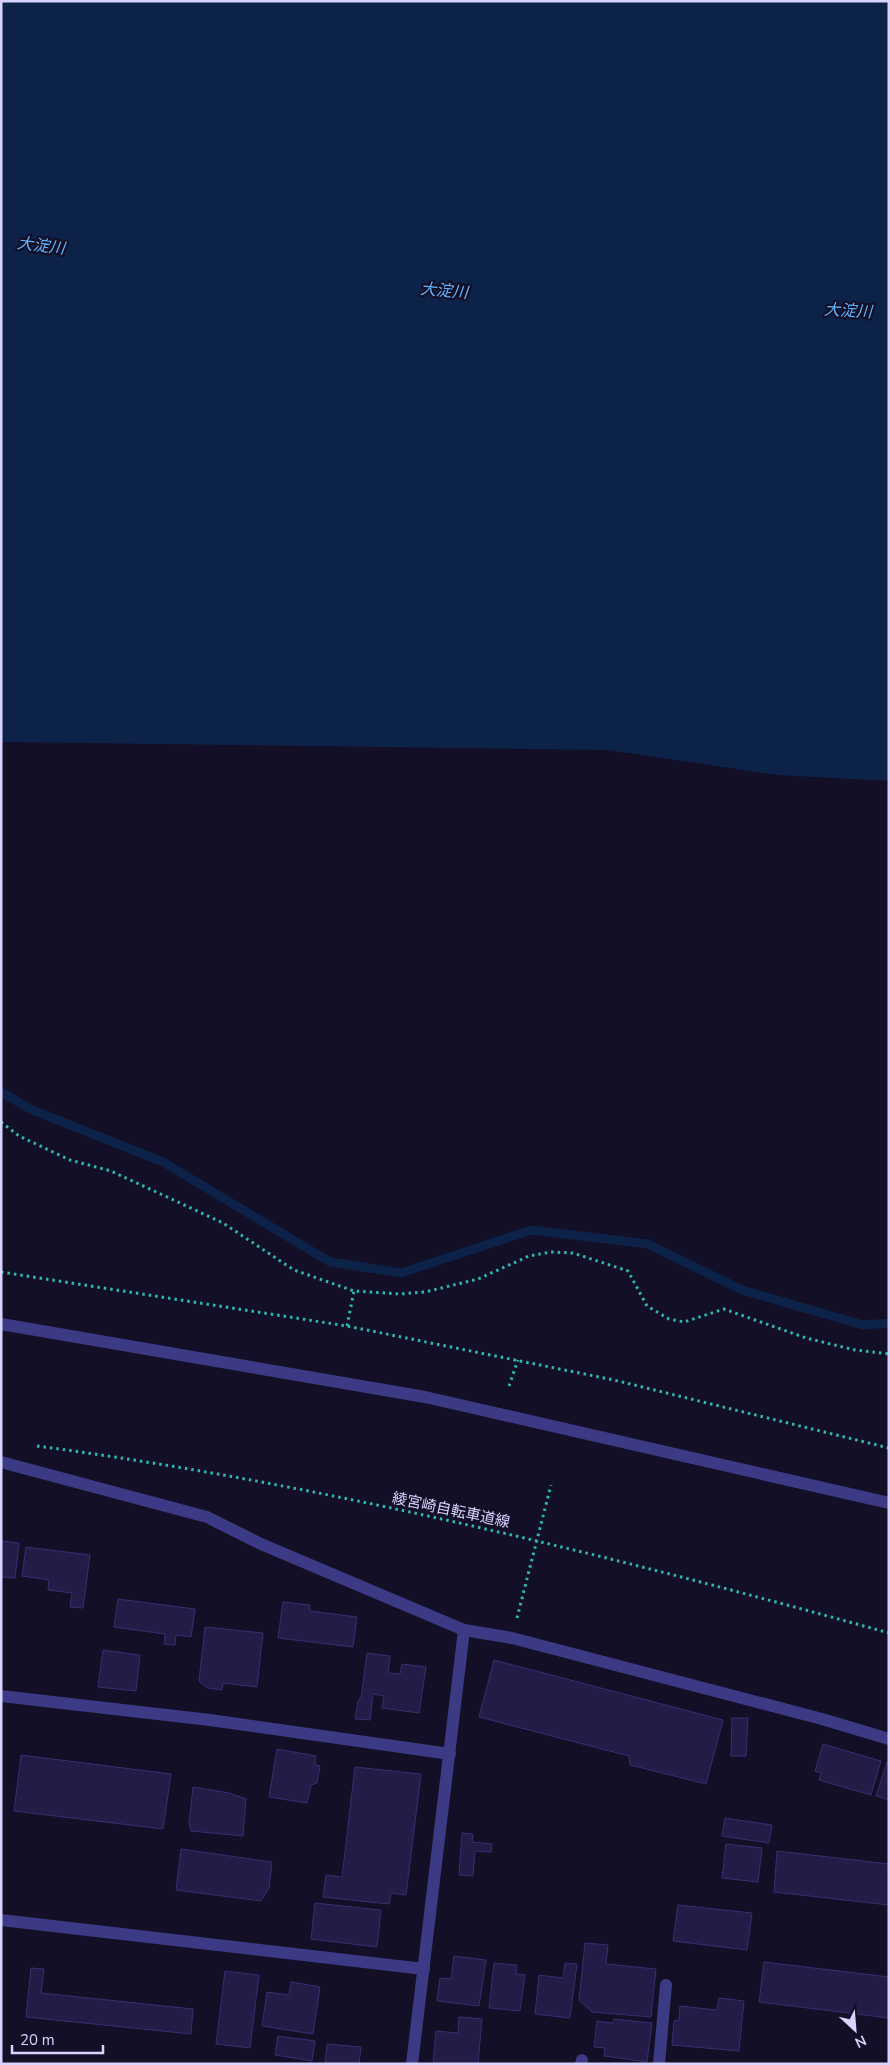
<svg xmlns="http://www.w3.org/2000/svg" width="890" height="2065" font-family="'Nunito Sans','Noto Sans JP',sans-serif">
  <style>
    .water { fill: #0c2248 }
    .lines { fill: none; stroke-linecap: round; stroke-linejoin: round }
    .stream { stroke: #0c2248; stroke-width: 9 }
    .building { fill: #241b47; stroke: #3b2d73 }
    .path { stroke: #2fb8b0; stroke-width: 3; stroke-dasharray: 2.5 4; stroke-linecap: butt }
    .service { stroke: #3d3a85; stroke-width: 12 }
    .minor { stroke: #3d3a85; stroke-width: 12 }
    .labels { text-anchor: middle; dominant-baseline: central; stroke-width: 4.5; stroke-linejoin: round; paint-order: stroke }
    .street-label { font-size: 15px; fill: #d9d4ff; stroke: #130f26 }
    .water-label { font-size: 16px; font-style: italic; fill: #62b6ff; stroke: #130f26 }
  </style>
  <rect width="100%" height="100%" fill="#130f26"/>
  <!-- water -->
  <path class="water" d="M1,1H889V781L777,775L607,750L1,742Z"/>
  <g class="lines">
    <!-- stream -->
    <path class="stream" d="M1,1092L32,1110L163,1162L330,1262L401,1273L531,1230L648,1244L742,1290L863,1325L889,1323"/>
  </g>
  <!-- building -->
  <g class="building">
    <path d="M1,1541L19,1543L15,1578L1,1577Z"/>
    <path d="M26,1547L90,1555L83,1608L70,1607L72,1593L48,1590L49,1580L22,1576Z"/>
    <path d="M118,1599L195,1609L191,1637L176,1635L175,1645L164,1644L165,1634L114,1627Z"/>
    <path d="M283,1602L310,1605V1611L357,1617L353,1647L278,1638Z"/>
    <path d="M205,1627L263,1633L257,1687L223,1683L222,1690L207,1688L199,1681Z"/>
    <path d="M103,1650L140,1655L136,1691L98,1687Z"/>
    <path d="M367,1653L390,1656L388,1673L400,1674L402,1664L426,1667L419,1713L382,1708L384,1696L373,1694L370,1720L355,1719L358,1701L361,1698Z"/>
    <path d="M494,1660L723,1720L706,1784L630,1765L629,1756L479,1717Z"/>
    <path d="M732,1718H748L746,1756H731Z"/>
    <path d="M823,1744L881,1761L871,1795L819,1780L821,1773L815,1771Z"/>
    <path d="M277,1749L316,1756L315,1765L320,1766L317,1783L311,1785L307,1803L269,1797Z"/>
    <path d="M21,1755L171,1774L163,1829L14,1811Z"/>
    <path d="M887,1762H889V1800L876,1796Z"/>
    <path d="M355,1767L421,1774L406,1895L391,1893L389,1904L323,1897L326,1875L342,1877Z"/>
    <path d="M193,1787L229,1793L246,1799L243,1836L191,1831L189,1823Z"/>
    <path d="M725,1818L772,1825L769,1843L722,1836Z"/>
    <path d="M462,1833L473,1834L472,1842L492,1844L491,1852L475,1851L473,1876L459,1875Z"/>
    <path d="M726,1844L762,1848L758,1882L722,1878Z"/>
    <path d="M181,1849L272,1862L269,1888L261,1901L176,1890Z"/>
    <path d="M777,1851L889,1864V1905L774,1892Z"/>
    <path d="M315,1903L381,1910L377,1947L311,1939Z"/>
    <path d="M678,1905L752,1913L747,1950L673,1941Z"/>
    <path d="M585,1943L608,1945L606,1964L656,1969L651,2017L592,2012L579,2000Z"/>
    <path d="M454,1956L486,1960L479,2006L437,2001L440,1978L451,1979Z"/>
    <path d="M764,1962L889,1977V2018L759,2002Z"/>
    <path d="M494,1963L517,1965L516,1974L525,1975L520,2011L489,2008Z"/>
    <path d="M565,1963L577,1964L570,2018L535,2014L539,1975L563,1978Z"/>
    <path d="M31,1968L44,1969L41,1993L193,2009L191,2034L26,2017Z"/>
    <path d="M225,1971L259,1975L250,2048L216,2044Z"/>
    <path d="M291,1982L320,1987L313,2034L262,2026L267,1992L289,1995Z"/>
    <path d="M719,1998L744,2001L739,2051L672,2045L674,2021L679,2020L680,2006L717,2010Z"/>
    <path d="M459,2017L482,2019L478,2064H433L436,2031L458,2033Z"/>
    <path d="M614,2019L652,2023L647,2062L604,2056L605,2048L594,2047L597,2021L613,2023Z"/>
    <path d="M278,2036L315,2041L312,2061L275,2055Z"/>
    <path d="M327,2044L361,2047L359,2064H325Z"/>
  </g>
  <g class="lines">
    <!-- path -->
    <g class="path">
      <path d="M1,1122L19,1136L70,1160L111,1171L223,1223L294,1270L354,1291L400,1294L425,1292L478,1279L529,1256L551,1252L573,1253L628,1271L647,1306L669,1319L684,1322L724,1309L806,1338L855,1350L889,1354"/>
      <path d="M1,1272L347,1326L614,1380L889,1448"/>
      <path d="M347,1326L354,1291"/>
      <path d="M509,1386L518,1360"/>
      <path d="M37,1446C325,1484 609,1555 889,1633"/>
      <path d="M517,1618L551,1485"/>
    </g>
    <!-- service -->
    <g class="service">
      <path d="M1,1324L425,1397L889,1503"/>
      <path d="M581,2064L582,2060"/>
      <path d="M659,2064L666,1985"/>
    </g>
    <!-- minor -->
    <g class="minor">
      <path d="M1,1462L207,1517L261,1544L464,1630L512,1638L822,1719L889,1739"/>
      <path d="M1,1696L210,1720L450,1754"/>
      <path d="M1,1920L424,1969"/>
      <path d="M412,2064L464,1630"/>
    </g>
  </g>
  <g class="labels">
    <!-- street labels -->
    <g class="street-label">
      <text transform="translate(451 1510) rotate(12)">綾宮崎自転車道線</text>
    </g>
    <!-- water labels -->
    <g class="water-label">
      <text transform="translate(41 246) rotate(7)">大淀川</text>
      <text transform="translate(444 291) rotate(5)">大淀川</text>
      <text transform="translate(848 311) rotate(3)">大淀川</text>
    </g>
  </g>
  <!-- border -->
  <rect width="890" height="2065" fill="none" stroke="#d9d4ff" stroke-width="5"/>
  <!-- north arrow -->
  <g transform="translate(855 2030) rotate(154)" stroke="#130f26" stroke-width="4" paint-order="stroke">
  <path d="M0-4L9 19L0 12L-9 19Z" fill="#d9d4ff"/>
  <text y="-8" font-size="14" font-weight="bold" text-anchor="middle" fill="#d9d4ff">N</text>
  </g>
  <!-- scale -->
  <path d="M12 2045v8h91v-8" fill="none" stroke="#d9d4ff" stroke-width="2.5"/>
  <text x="20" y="2045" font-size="15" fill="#d9d4ff" stroke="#130f26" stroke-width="4" paint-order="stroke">20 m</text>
</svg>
